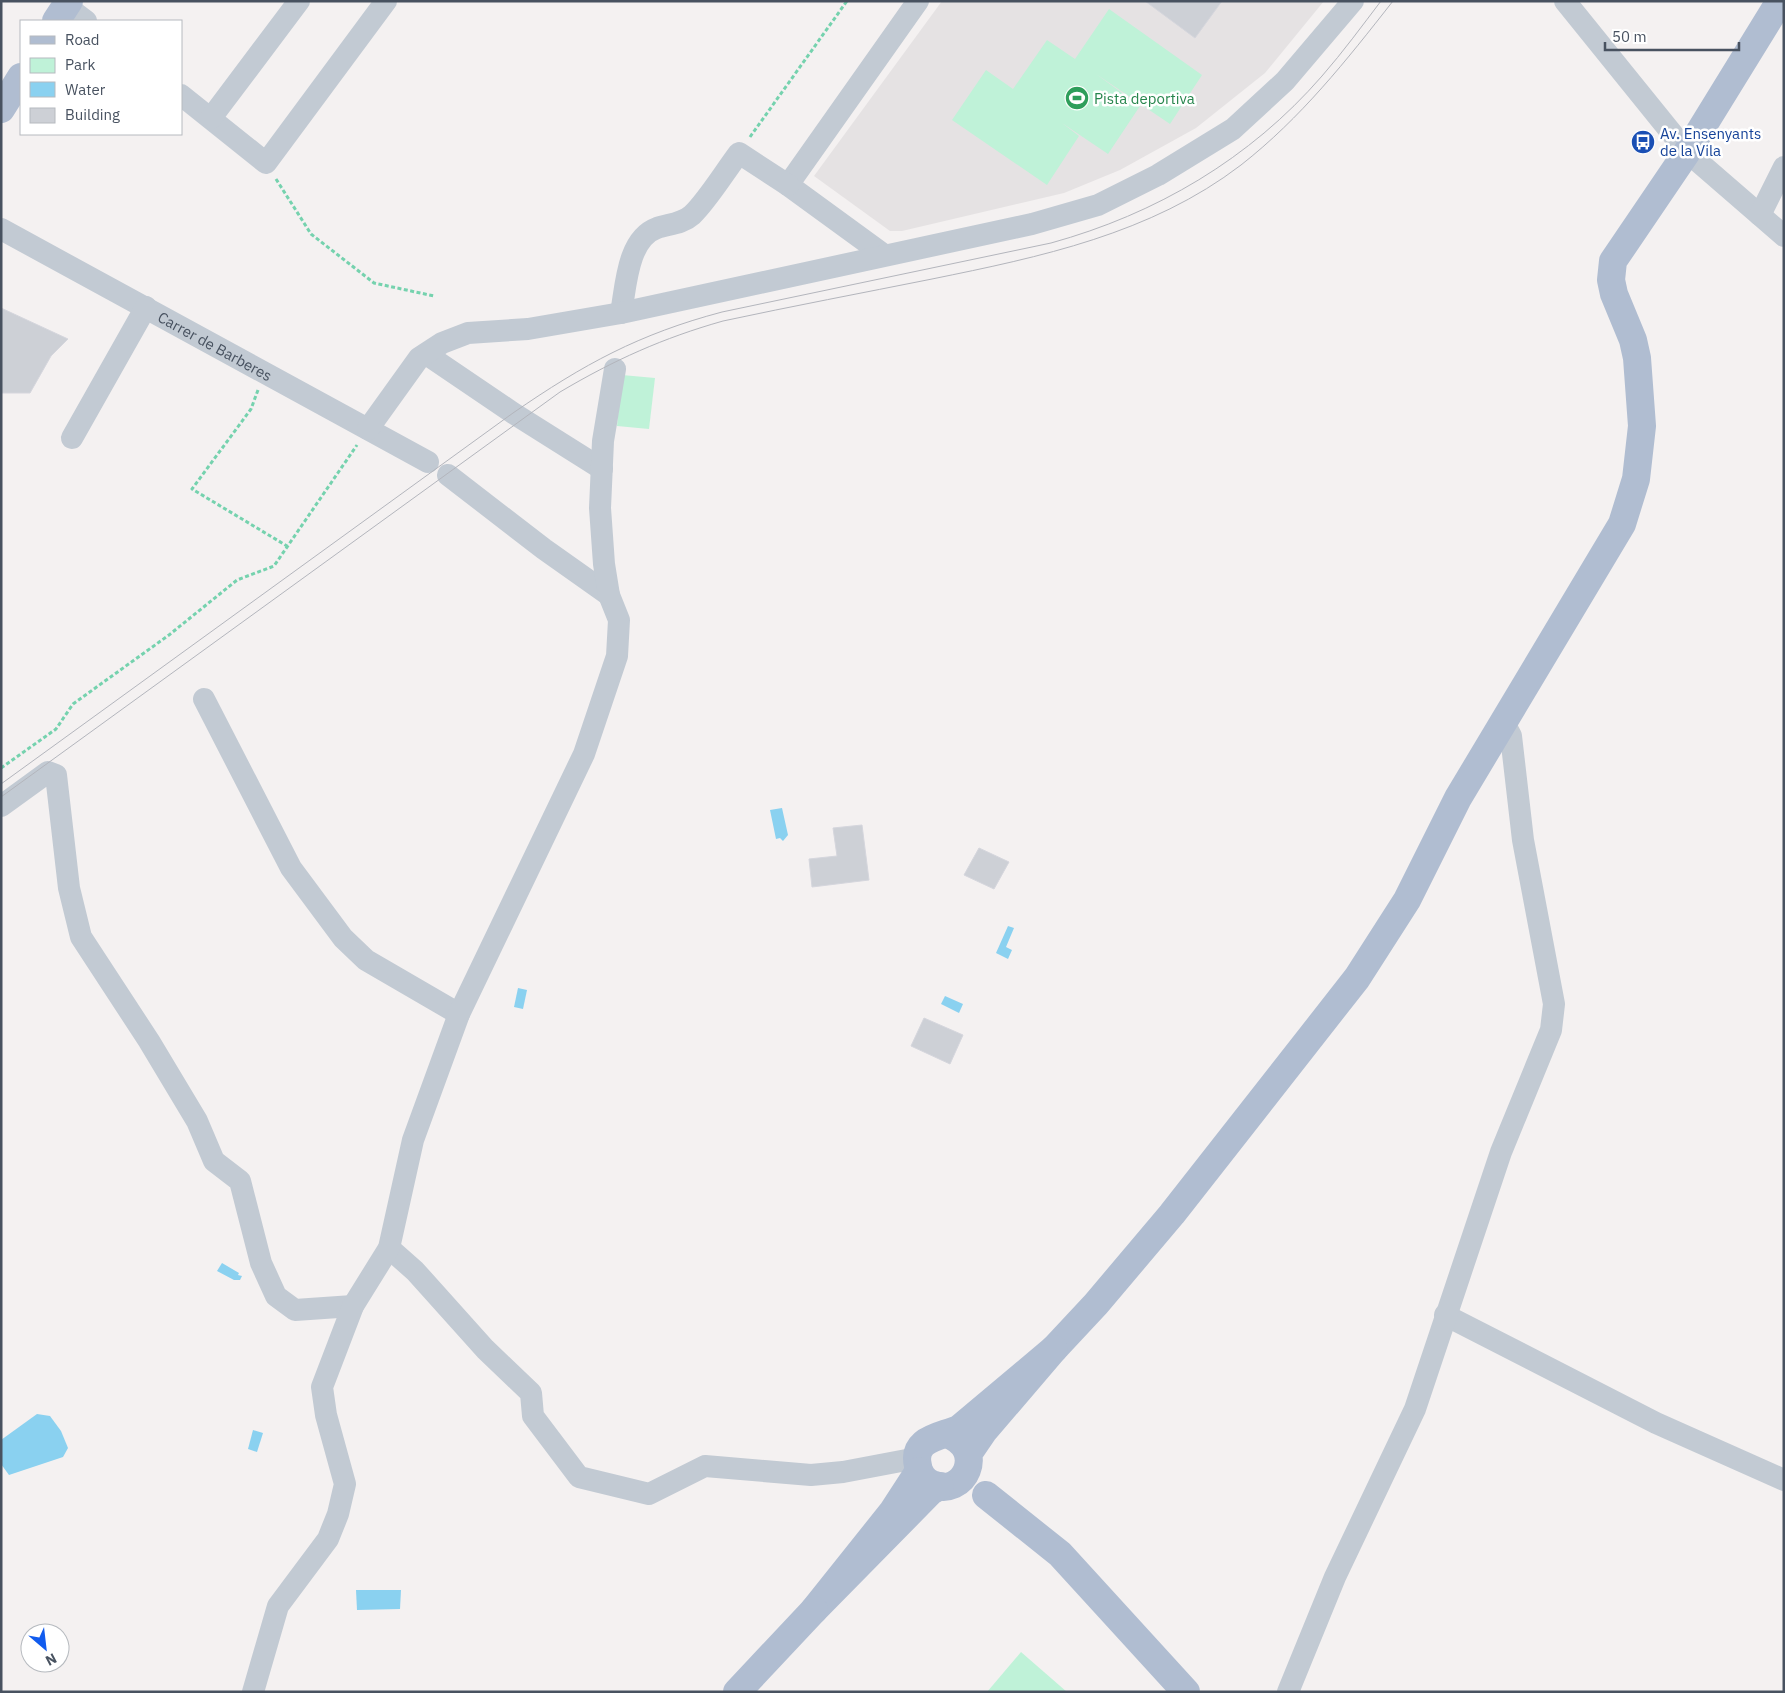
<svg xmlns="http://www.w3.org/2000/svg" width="1785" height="1693" font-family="'IBM Plex Sans',sans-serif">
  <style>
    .education { fill: #e5e2e3 }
    .green { fill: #bff2d8 }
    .water { fill: #8ad1f0 }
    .building { fill: #cdd0d6; stroke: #d5d6dd }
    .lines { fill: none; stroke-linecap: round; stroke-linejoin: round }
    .path { stroke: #75d2ae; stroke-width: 3; stroke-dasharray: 4 2.5; stroke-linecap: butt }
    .minor { stroke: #c2cad3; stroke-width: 22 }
    .major { stroke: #b0bdd1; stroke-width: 28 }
    .tram { stroke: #b3b5bc; stroke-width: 1 }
    .labels { text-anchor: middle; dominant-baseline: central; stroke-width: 5; stroke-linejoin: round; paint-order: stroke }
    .leisure-label { font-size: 15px; fill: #27864d; stroke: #fff; text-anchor: start }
    .transit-label { font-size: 15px; fill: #164399; stroke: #fff; text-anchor: start }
    .street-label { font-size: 15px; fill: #485260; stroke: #fff }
  </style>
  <rect width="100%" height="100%" fill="#f4f1f1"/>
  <!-- education -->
  <path class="education" d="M942,1H1324L1265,73L1196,128L1120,170L1064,193L902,231H890L814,176Z"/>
  <!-- green -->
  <g class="green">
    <path d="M1109,9L1202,75L1170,124L1096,74L1140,106L1108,154L1062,123L1079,136L1047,185L952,120L986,70L1013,89L1047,40L1075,59Z"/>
    <path d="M622,375L655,378L649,429L617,426Z"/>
    <path d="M1021,1652L1067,1692H987Z"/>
  </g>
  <!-- water -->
  <g class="water">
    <path d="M782,808L788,835L783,841L780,838L776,839L770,810Z"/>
    <path d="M1008,926L1014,928L1006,947L1012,950L1008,959L996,953Z"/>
    <path d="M518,988L527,990L523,1009L514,1007Z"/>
    <path d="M945,996L963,1004L959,1013L941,1004Z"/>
    <path d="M222,1263L239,1273L238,1275L242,1276L240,1280H234L217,1271Z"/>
    <path d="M37,1414L50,1416L61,1431L68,1448L63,1457L9,1475L1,1464V1440Z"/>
    <path d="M253,1430L263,1433L257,1452L248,1449Z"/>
    <path d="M356,1590H401L400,1609L357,1610Z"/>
  </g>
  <!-- building -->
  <g class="building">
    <path d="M1145,1H1222L1195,38Z"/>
    <path d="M1,308L68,339L51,356L30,393H1Z"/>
    <path d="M862,825L869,880L812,887L809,859L837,856L833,828Z"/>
    <path d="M979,848L1009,862L994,889L964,875Z"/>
    <path d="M924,1018L963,1035L950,1064L911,1046Z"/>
  </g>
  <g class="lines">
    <!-- path -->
    <g class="path">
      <path d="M750,137L847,1"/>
      <path d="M276,179L311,234L374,283L434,296"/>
      <path d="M258,390L251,409L192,489L287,546"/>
      <path d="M1,768L56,729L73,704L169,635L237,580L274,566L357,445"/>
    </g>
    <!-- minor -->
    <g class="minor">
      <path d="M1565,1L1687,152L1784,236"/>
      <path d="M66,6L86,21"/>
      <path d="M181,95L266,163L386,1"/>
      <path d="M211,118L299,1"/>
      <path d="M1760,215L1784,167"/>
      <path id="s1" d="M1,229L428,462"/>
      <path d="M884,255L788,185L918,1"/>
      <path d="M621,313C626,287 627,239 657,228C669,224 682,224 692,215C707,201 726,170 739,153L788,185"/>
      <path d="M426,354L513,413L602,469"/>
      <path d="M368,429L419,358L442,343L468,333L528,329L621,313L1032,224L1098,205L1158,175L1233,129L1285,81L1353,1"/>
      <path d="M72,438L146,307"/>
      <path d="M448,475L544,549L609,595"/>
      <path d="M204,699L291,868L343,938L366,960L459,1014"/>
      <path d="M1,806L48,772L56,775L69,888L81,937L149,1041L197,1121L214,1161L240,1181L261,1263L276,1296L295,1310L353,1306"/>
      <path d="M389,1248L415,1271L485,1349L531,1393L533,1416L579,1477L649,1494L705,1466L811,1475L843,1472L917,1458"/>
      <path d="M1445,1315L1656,1423L1784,1480"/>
      <path d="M253,1692L278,1606L328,1539L338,1514L345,1484L326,1415L322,1387L353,1306L389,1248L413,1140L459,1014L584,754L617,656L619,620L609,595L604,564L600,508L603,441L615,369"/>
      <path d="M1288,1692L1335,1577L1415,1409L1501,1152L1551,1030L1554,1004L1523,840L1511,736L1503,721"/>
    </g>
    <!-- major -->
    <g class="major">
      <path d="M56,21L69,1"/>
      <path d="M1,109L21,77"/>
      <path d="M1054,1349L1096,1304L1172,1214L1357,978L1407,900L1458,798L1622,524L1636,479L1642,426L1637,358L1633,340L1614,294L1611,280L1613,261L1687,152L1780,1"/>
      <path d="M947,1434C988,1449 964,1499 932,1484C925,1481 919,1474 918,1466C911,1437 943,1437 960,1428L1054,1349L983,1432L968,1454"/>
      <path d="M919,1471L893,1511L814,1610L931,1491L940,1486"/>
      <path d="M986,1495L1060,1554L1186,1692"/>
      <path d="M737,1692L814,1610"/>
    </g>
    <!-- tram -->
    <g class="tram">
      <path d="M1,784L513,413C584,364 639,334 722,312L1051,243C1156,214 1250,159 1322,76C1343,52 1362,26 1381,1"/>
      <path d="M1,797L560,392C614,360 663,338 723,321C793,306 862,293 932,279C1040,257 1151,234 1241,165C1301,118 1346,61 1393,1"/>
    </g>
  </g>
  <!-- icons -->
  <defs>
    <g id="stadium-disc" transform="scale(1.25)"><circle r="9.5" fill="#2e9e5b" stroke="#fff"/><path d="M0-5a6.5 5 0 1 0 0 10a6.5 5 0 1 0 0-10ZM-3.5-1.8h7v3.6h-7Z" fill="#fff"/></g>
    <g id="bus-disc" transform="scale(1.25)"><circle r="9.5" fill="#1a4fb4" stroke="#fff"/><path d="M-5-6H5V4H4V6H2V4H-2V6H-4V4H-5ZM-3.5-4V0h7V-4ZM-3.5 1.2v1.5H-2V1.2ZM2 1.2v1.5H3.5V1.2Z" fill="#fff"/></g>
  </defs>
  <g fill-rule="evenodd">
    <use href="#stadium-disc" x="1077" y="98"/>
    <use href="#bus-disc" x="1643" y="142"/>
  </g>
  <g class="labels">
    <!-- leisure labels -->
    <g class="leisure-label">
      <text x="1094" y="98">Pista deportiva</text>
    </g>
    <!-- transit labels -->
    <g class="transit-label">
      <text x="1660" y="133">Av. Ensenyants<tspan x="1660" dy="17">de la Vila</tspan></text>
    </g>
    <!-- street labels -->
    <g class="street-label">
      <text stroke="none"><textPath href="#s1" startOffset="244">Carrer de Barberes</textPath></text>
    </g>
  </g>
  <!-- border -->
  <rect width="1785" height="1693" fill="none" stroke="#485260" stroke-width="5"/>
  <!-- legend -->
  <rect x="20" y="20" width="162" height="115" fill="#ffffff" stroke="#b6babf"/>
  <rect x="30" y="36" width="25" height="8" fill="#b0bdd1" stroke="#b6babf"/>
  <text x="65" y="45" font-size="15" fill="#485260">Road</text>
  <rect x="30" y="58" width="25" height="15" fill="#bff2d8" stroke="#b6babf"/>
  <text x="65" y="70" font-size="15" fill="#485260">Park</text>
  <rect x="30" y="82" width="25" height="15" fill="#8ad1f0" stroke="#b6babf"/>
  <text x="65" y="95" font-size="15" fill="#485260">Water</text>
  <rect x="30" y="108" width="25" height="15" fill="#cdd0d6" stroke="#b6babf"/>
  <text x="65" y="120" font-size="15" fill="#485260">Building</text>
  <!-- north arrow -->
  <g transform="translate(45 1648) rotate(152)"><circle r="24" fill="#ffffff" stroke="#b6babf"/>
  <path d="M0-4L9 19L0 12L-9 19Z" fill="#115bee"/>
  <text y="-8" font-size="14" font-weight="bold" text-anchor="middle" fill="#485260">N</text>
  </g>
  <!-- scale -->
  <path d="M1605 42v8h134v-8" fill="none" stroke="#485260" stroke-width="2.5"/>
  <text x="1612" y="42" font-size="15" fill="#485260" stroke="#ffffff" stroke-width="4" paint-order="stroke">50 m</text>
</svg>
